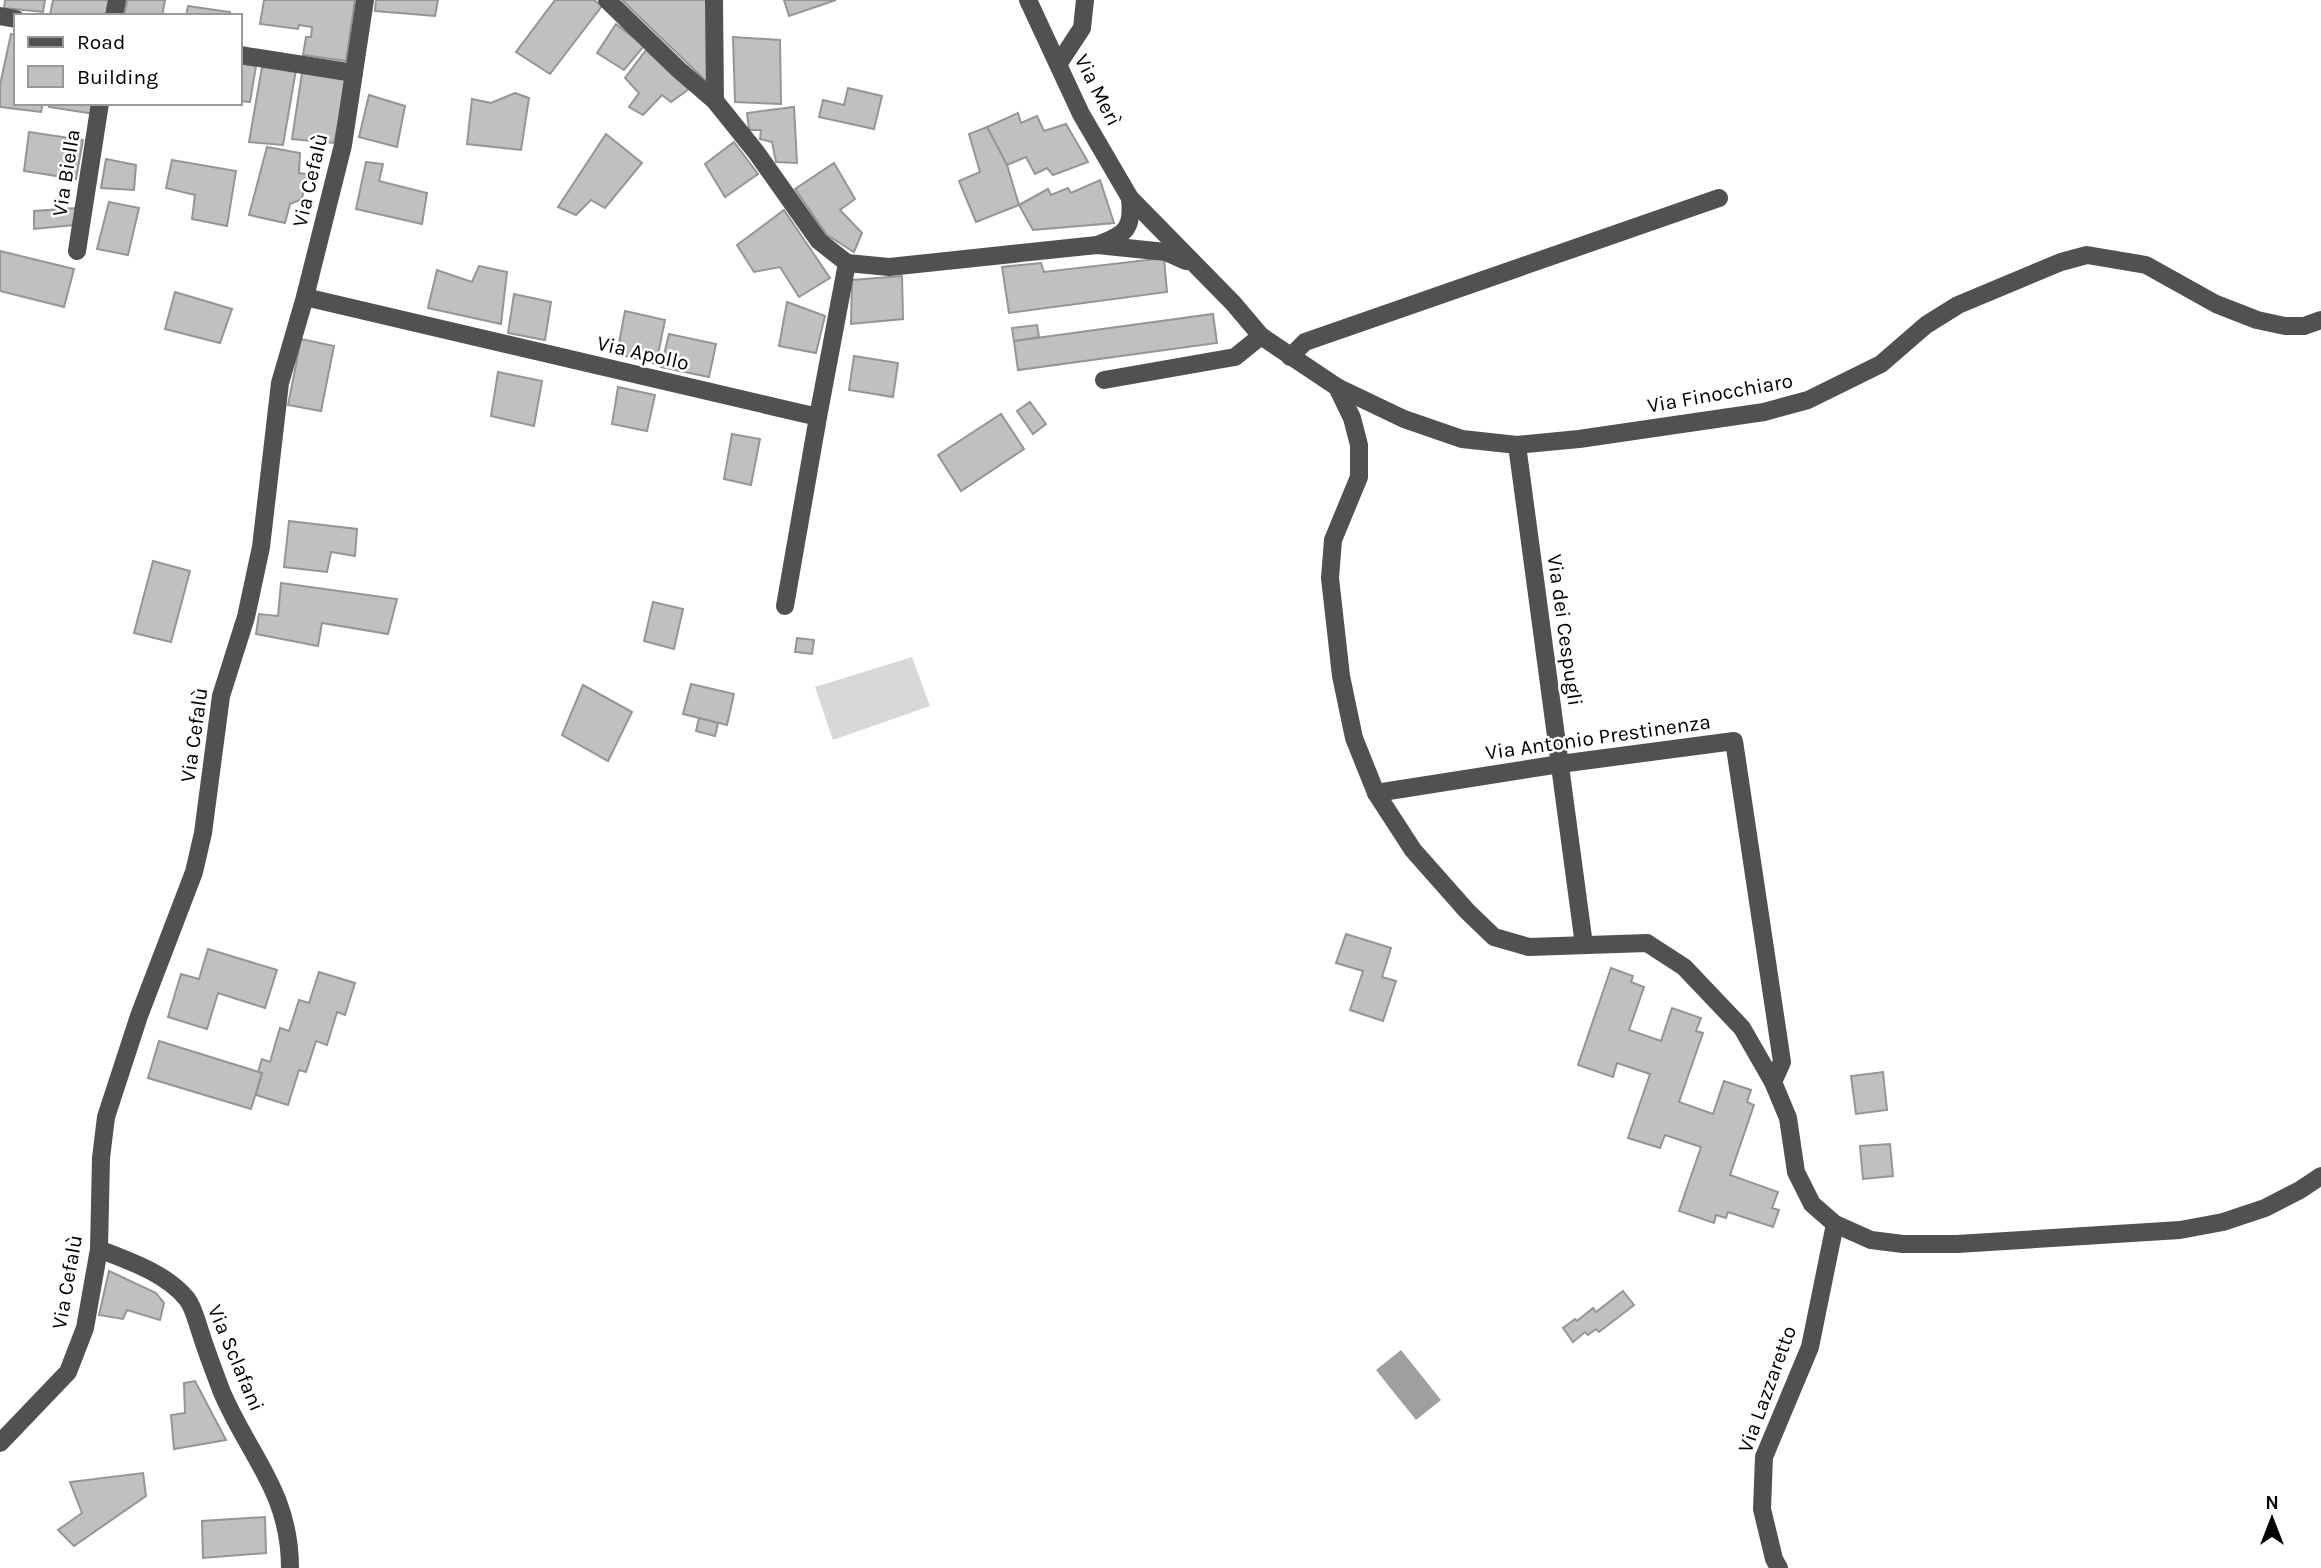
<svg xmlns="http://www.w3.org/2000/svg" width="2321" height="1568" font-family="Karla,sans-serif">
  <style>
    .green { fill: #d8d8d8 }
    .water { fill: #9f9f9f }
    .building { fill: #c0c0c0; stroke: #959595; stroke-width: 2 }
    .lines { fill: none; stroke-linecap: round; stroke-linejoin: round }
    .minor { stroke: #515151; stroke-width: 18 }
    .labels { text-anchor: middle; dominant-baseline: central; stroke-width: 5; stroke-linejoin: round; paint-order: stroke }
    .street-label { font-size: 21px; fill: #000; stroke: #fff }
  </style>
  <rect width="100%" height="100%" fill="#fff"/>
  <!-- green -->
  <path class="green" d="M912,657L930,706L833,740L815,687Z"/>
  <!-- water -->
  <path class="water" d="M1401,1350L1441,1400L1416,1420L1376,1370Z"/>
  <!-- building -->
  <g class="building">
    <path d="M5,0H45L43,12L4,8Z"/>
    <path d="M53,0H110L107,16H53L50,15Z"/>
    <path d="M127,0H165L162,16H124Z"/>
    <path d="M264,0H355L346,61L303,55L306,37H311L312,27L299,25L298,29L260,24Z"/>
    <path d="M376,0H438L435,16L375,11Z"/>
    <path d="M555,0H594L602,6L550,74L516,52Z"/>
    <path d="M622,0H709V84Z"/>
    <path d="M784,0H836L789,16Z"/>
    <path d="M188,6L230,12V16H186Z"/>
    <path d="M616,24L644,46L624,70L597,53Z"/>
    <path d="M11,34L16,35V103H43L41,112L0,107V85Z"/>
    <path d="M733,37L780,40L781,104L735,102Z"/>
    <path d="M646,50L689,89L671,102L662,95L643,115L629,107L639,93L625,78Z"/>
    <path d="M240,63L256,66L250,102L240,101Z"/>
    <path d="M262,67L296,70L283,145L249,142Z"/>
    <path d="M302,73L348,80L334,143L292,139Z"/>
    <path d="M848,88L882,96L874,129L819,117L823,100L844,105Z"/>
    <path d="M515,93L529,98L521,150L467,144L472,99L491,103Z"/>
    <path d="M369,95L405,106L397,147L359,137Z"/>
    <path d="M49,103H96L95,114L49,107Z"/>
    <path d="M794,107L797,163L776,162L772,142L760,139L761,130H749L747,113Z"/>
    <path d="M1018,113L1021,123L1037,116L1044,131L1066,124L1088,162L1053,175L1047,168L1035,174L1026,157L1007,165L987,127Z"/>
    <path d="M987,127L1007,165L1019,205L976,222L959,181L980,172L969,134Z"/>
    <path d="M29,132L83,140L76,179L24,171Z"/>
    <path d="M606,134L642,163L605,208L591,200L576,215L558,207Z"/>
    <path d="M734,142L758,174L725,197L705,164Z"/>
    <path d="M267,147L300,153L299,173L307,174L302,199L290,204L285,223L249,215Z"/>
    <path d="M106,159L136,165L134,190L101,188Z"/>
    <path d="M172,160L236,171L227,226L192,219L195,195L166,188Z"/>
    <path d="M366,162L383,164L379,181L427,193L422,224L356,209Z"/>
    <path d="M834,163L855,199L840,210L862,233L854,252L827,235L795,189Z"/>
    <path d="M1100,180L1114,223L1033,230L1019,205L1048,189L1051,195L1068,188L1071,193Z"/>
    <path d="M109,202L139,208L128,255L97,249Z"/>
    <path d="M76,208L74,225L34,229V211Z"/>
    <path d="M784,210L830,278L799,297L780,267L754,272L737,245Z"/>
    <path d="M0,251L74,269L64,307L0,291Z"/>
    <path d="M1164,258L1167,292L1009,313L1002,267L1041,263L1044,272Z"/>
    <path d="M479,266L507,272L501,324L428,308L437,270L472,282Z"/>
    <path d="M902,276L903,319L851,324L852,280Z"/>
    <path d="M175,292L232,309L220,343L165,329Z"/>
    <path d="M514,294L551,302L545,340L508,333Z"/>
    <path d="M787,302L825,316L816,353L779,346Z"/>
    <path d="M625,311L665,320L656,364L617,354Z"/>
    <path d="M1213,314L1217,343L1018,370L1014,341Z"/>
    <path d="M1037,325L1039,337L1014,341L1012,328Z"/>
    <path d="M669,334L716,344L709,377L661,367Z"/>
    <path d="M301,339L334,346L321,411L288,405Z"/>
    <path d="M854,356L898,363L893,397L849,390Z"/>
    <path d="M498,372L542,381L534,426L491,416Z"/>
    <path d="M618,387L655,395L647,431L612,424Z"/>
    <path d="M1030,402L1046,424L1033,434L1017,411Z"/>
    <path d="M1001,414L1024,449L961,491L938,455Z"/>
    <path d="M732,434L760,439L751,485L724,479Z"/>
    <path d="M289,521L357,529L355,556L331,552L327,572L284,567Z"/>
    <path d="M153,561L190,571L171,642L134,633Z"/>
    <path d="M281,583L397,599L388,634L322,623L318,646L256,634L259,614L278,616Z"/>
    <path d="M653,602L683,609L674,649L644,641Z"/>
    <path d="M797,638L814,640L812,654L795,652Z"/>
    <path d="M691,684L734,694L727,725L683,714Z"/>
    <path d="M583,685L632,712L608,761L562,735Z"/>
    <path d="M699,718L718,723L715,736L696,731Z"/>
    <path d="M1346,934L1391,948L1382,977L1396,981L1383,1021L1350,1010L1363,971L1336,963Z"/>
    <path d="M208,949L277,970L265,1008L218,993L207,1029L168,1017L181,974L199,979Z"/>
    <path d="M1611,968L1633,976L1631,982L1644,987L1629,1030L1661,1041L1672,1008L1701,1018L1696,1031L1703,1033L1679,1102L1713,1114L1724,1081L1751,1090L1747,1102L1754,1105L1730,1175L1778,1192L1772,1208L1779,1210L1773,1227L1728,1212L1726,1218L1716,1215L1714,1223L1679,1211L1701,1147L1665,1135L1660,1148L1628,1138L1650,1074L1617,1063L1613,1077L1578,1065Z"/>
    <path d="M319,972L355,983L345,1015L337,1012L327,1045L316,1041L306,1072L299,1070L288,1105L256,1095L262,1073L258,1072L262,1059L270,1062L280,1028L289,1031L299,1000L309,1003Z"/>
    <path d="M159,1041L262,1073L251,1109L148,1078Z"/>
    <path d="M1883,1072L1887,1110L1856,1114L1851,1076Z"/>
    <path d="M1890,1144L1893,1176L1863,1179L1860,1146Z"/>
    <path d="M109,1271L156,1293L164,1303L160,1320L127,1310L123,1319L99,1315Z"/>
    <path d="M1623,1291L1634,1305L1599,1332L1596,1329L1588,1335L1585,1332L1573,1342L1563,1328L1575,1319L1577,1321L1593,1308L1596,1312Z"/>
    <path d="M195,1381L226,1440L174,1449L171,1415L185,1413L184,1383Z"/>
    <path d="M143,1473L146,1496L74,1546L58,1530L82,1513L70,1482Z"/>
    <path d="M265,1517L266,1553L203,1558L202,1521Z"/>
  </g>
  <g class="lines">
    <!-- minor -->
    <g class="minor">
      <path d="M607,0L678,69L715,101L756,152L819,241L847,263L889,267L1097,245L1166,252L1186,261"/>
      <path d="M714,0L715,101"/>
      <path d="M1028,0L1081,114L1130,198L1233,303L1261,336L1337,387L1352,418L1359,445V477L1333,540L1330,578L1341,676L1354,738L1376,793L1413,850L1467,911L1494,937L1529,947L1647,943L1684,967L1742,1028L1773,1082L1788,1118L1796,1172L1812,1204L1835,1224L1871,1240L1903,1244H1957L2180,1230L2223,1222L2265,1208L2300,1190L2321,1176"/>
      <path d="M0,16L16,19"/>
      <path d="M114,16L117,0"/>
      <path d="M240,55L354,73"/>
      <path d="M1059,63L1082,28L1085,0"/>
      <path d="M1100,244C1127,234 1133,227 1130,198"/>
      <path d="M77,251L100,103"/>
      <path d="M305,297L818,417L847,263"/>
      <path d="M1290,357L1305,342L1719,198"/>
      <path d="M1104,380L1235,357L1261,336"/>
      <path d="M1337,387L1404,419L1462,439L1517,445L1579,439L1764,412L1808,400L1881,364L1926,325L1958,305L2061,262L2087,255L2146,265L2216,304L2257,320L2285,326H2304L2321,320"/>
      <path d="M1517,445L1584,945"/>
      <path d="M785,606L818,417"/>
      <path d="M1376,793L1560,764L1734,741L1782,1062L1773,1082"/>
      <path d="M99,1249C129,1261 166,1273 187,1299C194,1308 197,1323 201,1334C207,1353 214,1371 221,1390C248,1455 290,1491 290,1568"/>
      <path d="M0,1443L68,1372L85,1328L99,1249L101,1158L106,1117L139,1016L194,872L203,833L221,696L246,617L261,547L280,383L305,297L343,145L365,0"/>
      <path d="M1779,1568L1774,1559L1762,1509L1764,1457L1810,1347L1835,1224"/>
    </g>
  </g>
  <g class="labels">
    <!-- street labels -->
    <g class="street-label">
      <text transform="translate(1098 90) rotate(63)">Via Merì</text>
      <text transform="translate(66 173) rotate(-81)">Via Biella</text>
      <text transform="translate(310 180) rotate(-77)">Via Cefalù</text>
      <text transform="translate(643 353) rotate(13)">Via Apollo</text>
      <text transform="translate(1720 393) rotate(-10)">Via Finocchiaro</text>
      <text transform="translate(1565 630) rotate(82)">Via dei Cespugli</text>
      <text transform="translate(194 735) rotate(-82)">Via Cefalù</text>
      <text transform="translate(1598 737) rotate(-8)">Via Antonio Prestinenza</text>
      <text transform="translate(67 1282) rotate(-80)">Via Cefalù</text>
      <text transform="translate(236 1358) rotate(67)">Via Sclafani</text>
      <text transform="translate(1767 1389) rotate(-70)">Via Lazzaretto</text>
    </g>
  </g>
  <!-- legend -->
  <rect x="14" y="14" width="228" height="91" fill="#ffffff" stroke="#999999" stroke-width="2"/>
  <rect x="28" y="37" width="35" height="10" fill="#515151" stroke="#999999" stroke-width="2"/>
  <text x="77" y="49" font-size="21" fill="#000000">Road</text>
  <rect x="28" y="66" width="35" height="21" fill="#c0c0c0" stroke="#999999" stroke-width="2"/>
  <text x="77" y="84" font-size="21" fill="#000000">Building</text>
  <!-- north arrow -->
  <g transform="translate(2272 1519)" stroke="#ffffff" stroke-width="5" paint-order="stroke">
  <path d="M0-5L12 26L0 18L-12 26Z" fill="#000000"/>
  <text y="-10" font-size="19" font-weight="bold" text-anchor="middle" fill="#000000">N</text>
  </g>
</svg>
